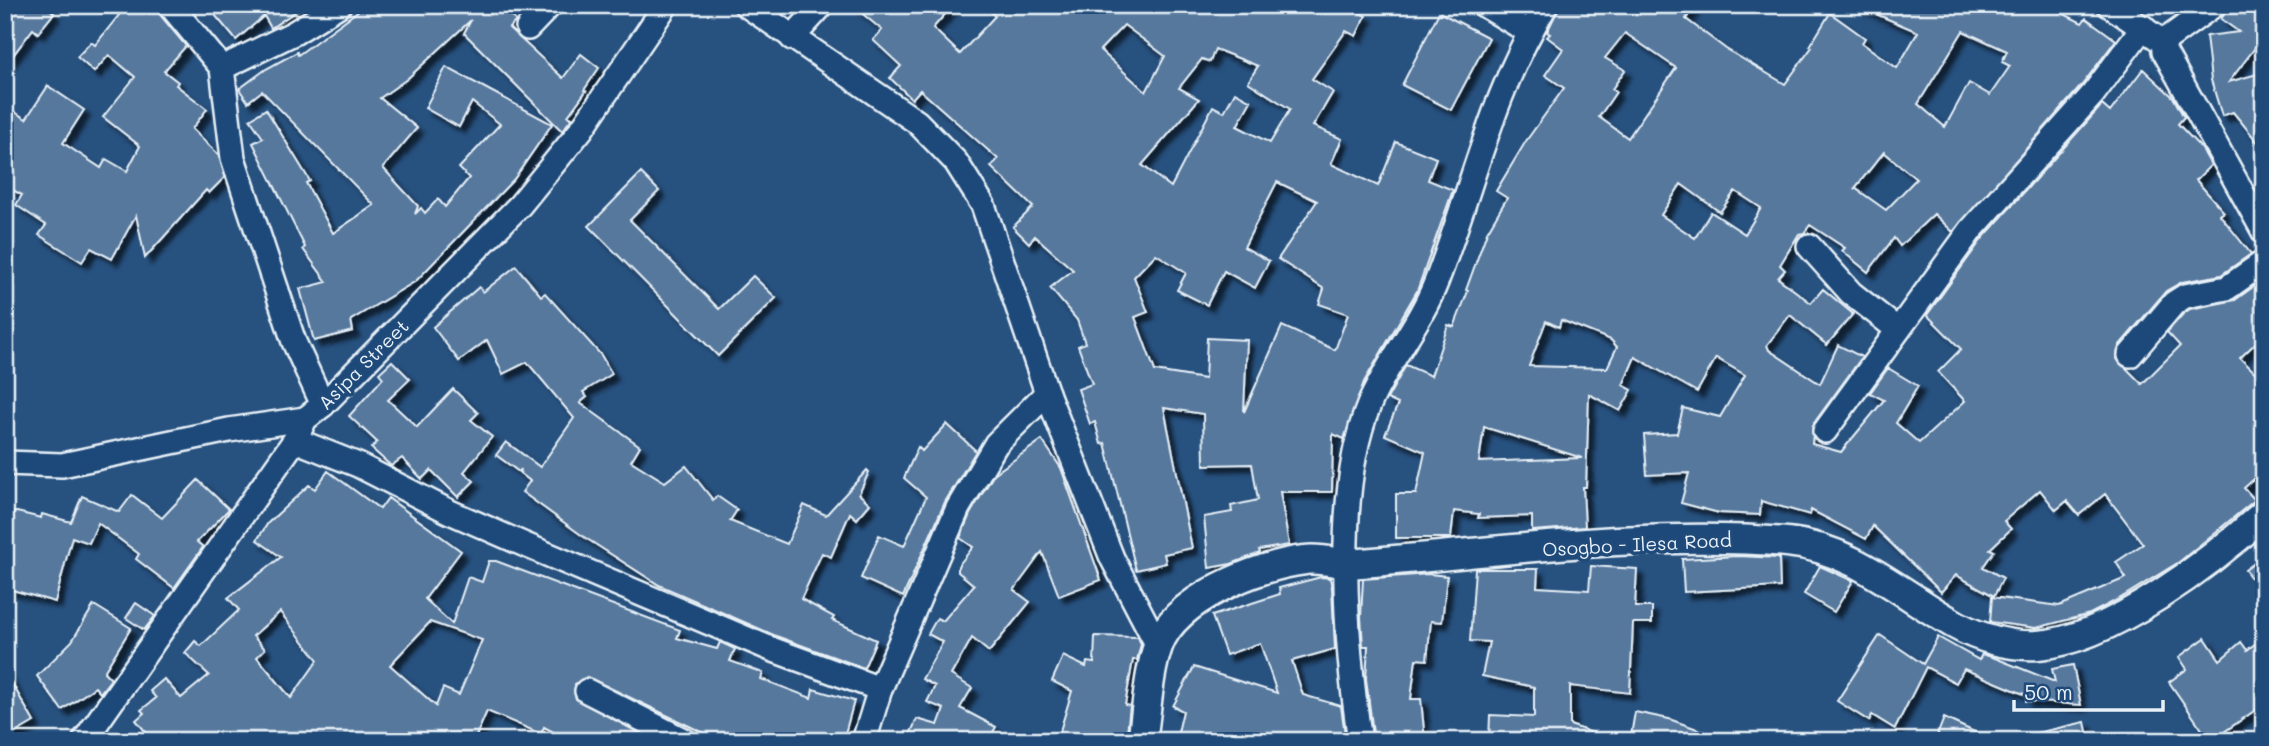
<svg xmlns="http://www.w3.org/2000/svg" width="2269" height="746" font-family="Mali,sans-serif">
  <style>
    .building { fill: #57789d; stroke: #e8f1f8; stroke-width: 2; fill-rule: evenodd; filter: url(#shadow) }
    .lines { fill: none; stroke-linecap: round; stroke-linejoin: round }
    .minor-casing { stroke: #e8f1f8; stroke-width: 28 }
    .major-casing { stroke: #e8f1f8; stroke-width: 33 }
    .minor { stroke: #1f4a7a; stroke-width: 23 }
    .major { stroke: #1f4a7a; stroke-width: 28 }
    .labels { text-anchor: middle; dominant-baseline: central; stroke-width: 7; stroke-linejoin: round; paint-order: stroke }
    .street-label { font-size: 19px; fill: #e8f1f8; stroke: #1f4a7a }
  </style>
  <defs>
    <filter id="shadow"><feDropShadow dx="6" dy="6" stdDeviation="2" flood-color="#0009"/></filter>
  </defs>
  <rect width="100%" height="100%" fill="#27517f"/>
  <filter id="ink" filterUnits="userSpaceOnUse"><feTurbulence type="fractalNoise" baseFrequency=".0143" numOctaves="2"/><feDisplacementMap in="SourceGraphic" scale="14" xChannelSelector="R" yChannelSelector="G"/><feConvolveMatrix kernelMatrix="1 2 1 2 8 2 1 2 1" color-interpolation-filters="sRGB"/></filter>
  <g filter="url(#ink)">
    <!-- building -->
    <g class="building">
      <path d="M5,5H45L54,13L38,33L33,29L5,66Z"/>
      <path d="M127,5H152L186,46L164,71L178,82L176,85L207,109L192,129L219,155L225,177L209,193L206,190L145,258L136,215L112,259L91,248L82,262L39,235L46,225L16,205L22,195L5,186V127L15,112L26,119L48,86L84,110L63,143L101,168L106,159L127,171L140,146L103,117L135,77L109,55L94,72L77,57L91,42L95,45Z"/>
      <path d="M226,5H305L271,28L264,16L236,40L215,15Z"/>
      <path d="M366,5H487L482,12L489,5H500L516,21L509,28L563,78L581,54L599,68L584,90L586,91L568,116L572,118L562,131L464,33L471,20L407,79L380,98L417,128L383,168L418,206L415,214L421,208L425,213L438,199L445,207L469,178L459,168L500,124L472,102L459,127L425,108L446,67L552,124L514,179L416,281L351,320L353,331L314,341L300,289L327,282L303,249L305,247L253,143L263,138L250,119L266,109L310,181L306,183L333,233L374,205L262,91L248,102L239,89L266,69L297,52L298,55Z"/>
      <path d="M852,5H953L933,28L960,54L995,16L983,5H1346L1366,16L1356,36L1346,31L1312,79L1333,92L1313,126L1342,139L1331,164L1378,186L1396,142L1436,158L1428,180L1453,190L1417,291L1364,382L1344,439L1333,434L1332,492H1280L1289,545L1259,550L1260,553L1231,564L1209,568L1204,517L1232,512L1231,506L1258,500L1252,464L1204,465L1203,414L1164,408L1192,548L1164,554L1166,563L1136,570L1105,443L1101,444L1095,422L1090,424L1078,389L1092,384L1078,346L1085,343L1077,320L1050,288L1073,270L1035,236L1029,243L1013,227L1033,207L991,167L998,159L920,90L912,99L890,78L901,66L873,40L882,30ZM1124,25L1165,56L1146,92L1100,50ZM1215,49L1258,66L1248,82L1290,109L1270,143L1237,126L1251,101L1235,92L1224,112L1213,106L1171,187L1142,165L1199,99L1179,88L1202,59L1210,62ZM1277,182L1317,201L1278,259L1324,289L1319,304L1348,314L1335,350L1282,326L1244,412L1247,340L1207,338L1205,379L1155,371L1135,317L1148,312L1134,277L1156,254L1186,273L1177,290L1207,305L1224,271L1255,288L1269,261L1244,247Z"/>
      <path d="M1560,5H1695L1686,19L1726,49L1785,84L1812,47L1810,46L1830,13L1865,38L1862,43L1897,68L1918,32L1855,5H2046L2082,23L2086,18L2116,40L2082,85L1953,232L1934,214L1900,246L1894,238L1868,272L1842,251L1845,248L1810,225L1804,233L1799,234L1780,265L1785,270L1778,278L1811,303L1823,289L1853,314L1827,345L1790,315L1767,345L1769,350L1820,384L1838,345L1862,357L1814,423L1812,444L1841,452L1884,400L1870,393L1888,368L1918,386L1896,423L1919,443L1965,401L1938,372L1961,349L1927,315L1982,239L2102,105L2110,112L2143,69L2173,97L2184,117L2178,124L2202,149L2211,165L2196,180L2224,212L2220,215L2251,254L2221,275L2182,282L2166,291L2119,346L2117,359L2142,384L2180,346L2167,332L2183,314L2190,309L2235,300L2264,279V335L2240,358L2264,381V470L2244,488L2255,500L2179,562L2119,599L2090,614L2036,628L1990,622L1992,597L2059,606L2126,578L2116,562L2143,544L2105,494L2079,515L2067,501L2056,510L2040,490L2004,521L2011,529L1990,549L1994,551L1983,567L2003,578L1994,596L1956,575L1941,592L1873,526L1866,539L1811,510L1810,515L1761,501L1760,515L1719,513L1681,503L1689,473L1647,475L1644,435L1677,433L1683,408L1720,417L1745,375L1716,358L1697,392L1635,357L1623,385L1632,390L1620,411L1589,394L1586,487H1583L1585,527L1532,531V516L1478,518L1479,514L1454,511L1451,538H1396V494H1416L1425,452L1385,435L1398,404L1387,399L1406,365L1431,376L1448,325L1454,327L1468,291L1466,290L1487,232L1507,198L1496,191L1526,141L1564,88L1545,75L1563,49L1547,37L1550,34L1547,32ZM1963,31L2007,51L2002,62L2010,66L1990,95L1969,83L1945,127L1918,104ZM1625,33L1676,68L1628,138L1599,117L1616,92L1612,89L1625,70L1605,58ZM1884,152L1916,179L1886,210L1855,188ZM1681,184L1720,212L1735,191L1761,208L1745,234L1711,212L1695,238L1661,215ZM1561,320L1611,340L1617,347L1607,368L1529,366L1546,321L1559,327ZM1484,427L1582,458L1479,462Z"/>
      <path d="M2231,5H2264V36L2229,82L2264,72V150L2233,112L2222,116L2211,80L2206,36L2239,32L2221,19Z"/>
      <path d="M1439,12L1489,38L1451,110L1402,85Z"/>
      <path d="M641,173L659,191L630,220L719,309L753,276L776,298L718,356L589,226Z"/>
      <path d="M516,266L541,296L545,293L601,355L612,374L583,392L587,397L580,403L640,446L631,461L665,482L686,466L713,500L717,496L737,510L730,521L787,544L804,505L826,515L867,470L869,472L859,494L870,504L857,519L850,513L831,557L822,553L801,599L834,617L832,620L876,640L864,668L776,636L659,585L584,537L522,492L530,481L520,473L521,469L519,472L496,455L506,442L540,467L574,418L527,362L503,374L487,340L459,361L433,327L479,287L483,292Z"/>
      <path d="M392,361L410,379L388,400L417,427L453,389L478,413L471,420L492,437L464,472L474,481L458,497L431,470L422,479L402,458L391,466L371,448L377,442L349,416L383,378L379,373Z"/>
      <path d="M947,424L976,451L945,502L903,597L861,578L879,535L904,546L926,497L904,478L918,447L922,451Z"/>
      <path d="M1042,440L1061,468L1101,580L1059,596L1042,552L1014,590L1030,602L989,652L972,638L951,675L972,688L960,708L996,727L988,741H907L917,719L938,725L944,709L927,702L935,686L922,679L943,642L928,634L937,618L943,621L974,585L958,572V566L973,547L960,538L970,514L994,474Z"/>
      <path d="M328,471L380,509L388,498L461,551L425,599L452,624L468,577L482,582L489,561H496L680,630L677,638L717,649L720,642L735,649L730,661L763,673L761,679L811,698L813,689L854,701L843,741H701L704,733L587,677L575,684L576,699L654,741H570L544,727L541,734L487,711L474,741H153L136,720L144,713L141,710L156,698L150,691L164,679L181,698L209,675L185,653L195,641L201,646L239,610L228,598L281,557L257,540L268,523L309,485L315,489ZM280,612L318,660L291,698L257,657L265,649L253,636ZM430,622L482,640L459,695L443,688L436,706L390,665Z"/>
      <path d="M198,480L229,509L197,542L203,547L174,588L136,559L139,554L98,523L89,543L72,537L55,602L5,588V513L17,512L41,518L42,514L71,522L82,496L119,512L132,495L162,518Z"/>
      <path d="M1738,556L1779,558L1780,587L1684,592L1682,559Z"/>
      <path d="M2264,556V595L2245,570Z"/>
      <path d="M1591,566L1637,569L1635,607H1652V623H1633L1630,693L1570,686V725L1607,738V741H1489L1490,715L1534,717V687L1482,676L1489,642L1470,641L1475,569H1538L1537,587L1589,590Z"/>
      <path d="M1820,566L1853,581L1834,612L1804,594Z"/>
      <path d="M1429,574L1447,576L1442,622L1431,621L1427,660L1416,659L1411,699H1421L1425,741H1374L1366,679L1368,646H1363L1361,617L1363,579Z"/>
      <path d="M1321,577L1330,578L1332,588L1335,649L1292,661L1303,695L1341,706L1346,741H1176L1183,711L1173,706L1194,667L1277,693L1260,643L1226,655L1212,616L1280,594L1279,588Z"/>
      <path d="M136,603L155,616L144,630L126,618Z"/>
      <path d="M94,605L131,628L104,672L111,679L100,693L95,687L62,710L37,676L72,641Z"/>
      <path d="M1880,635L1923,664L1938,637L1979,660L1982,654L1995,658L2055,682L2052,669L2073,665L2081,705L2026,701V695L1964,669L1956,683L1926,667L1895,729L1872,715L1869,721L1837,701Z"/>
      <path d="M1095,636L1138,637L1141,644L1137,660H1133L1125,705L1130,706L1126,741H1057L1072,691L1052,681L1063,656L1086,667L1087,662L1094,663Z"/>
      <path d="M2264,637V704L2224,732L2226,735L2217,741H2210L2169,682L2187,669L2179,657L2205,638L2220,660L2241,642L2247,650Z"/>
      <path d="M5,671L34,722L5,739Z"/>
      <path d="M1635,712L1669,719L1720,737V741H1630Z"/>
      <path d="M1944,718L1994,741H1935Z"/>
      <path d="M2085,722L2089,741H2033L2032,734Z"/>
    </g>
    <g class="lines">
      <!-- minor casing -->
      <g class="minor-casing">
        <g id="minor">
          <path d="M170,5L222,68L233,158L294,342L323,405"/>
          <path d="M746,5L917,122L956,162L983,205L1047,393L1112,558L1158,646"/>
          <path d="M1484,5L1529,32"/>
          <path d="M2109,5L2163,42L2164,51L2264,232"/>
          <path d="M528,28L550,5"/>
          <path d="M792,38L822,5"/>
          <path d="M2163,42L2214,5"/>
          <path d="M222,68L294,33L339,5"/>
          <path d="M1809,246L1851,293L1898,330"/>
          <path d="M2130,355L2174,303L2185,296L2227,288L2264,262"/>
          <path d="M1825,431L1971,230L2093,94L2143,27"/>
          <path d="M295,440L358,465L450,512L523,544L771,649L880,689"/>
          <path d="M5,463L62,465L229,430L305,419"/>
          <path d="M587,691L685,741"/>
          <path d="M84,741L295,440L305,419L323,405L520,205L581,130L666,5"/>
          <path d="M864,741L880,689L958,508L996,444L1047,393"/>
          <path d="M1360,741C1346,648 1333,492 1369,405C1387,362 1420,325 1437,280C1473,187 1492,92 1546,5"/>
        </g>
      </g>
      <!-- major casing -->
      <g class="major-casing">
        <path id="major" d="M1142,741C1147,710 1148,675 1158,646C1174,599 1259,565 1305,560C1318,558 1334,562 1348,564C1491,553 1644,530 1787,542C1853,548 1901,594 1956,625C1979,638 2011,647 2038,645C2110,640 2211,562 2264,514"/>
      </g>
      <!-- minor -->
      <use href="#minor" class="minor"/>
      <!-- major -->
      <use href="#major" class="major"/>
    </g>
  </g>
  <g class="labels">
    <!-- street labels -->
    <g class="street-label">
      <text transform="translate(363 364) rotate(-45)">Asipa Street</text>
      <text transform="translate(1637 544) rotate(-3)">Osogbo - Ilesa Road</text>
    </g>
  </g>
  <!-- margin -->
  <rect width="2269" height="746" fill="none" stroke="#1f4a7a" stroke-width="28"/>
  <rect x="14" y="14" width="2241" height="718" fill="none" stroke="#e8f1f8" stroke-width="2.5" filter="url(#ink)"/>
  <!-- scale -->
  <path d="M2014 700v10h149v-10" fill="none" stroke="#e8f1f8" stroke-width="3.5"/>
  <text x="2024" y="700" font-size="21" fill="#e8f1f8" stroke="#1f4a7a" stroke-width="5" paint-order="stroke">50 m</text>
</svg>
